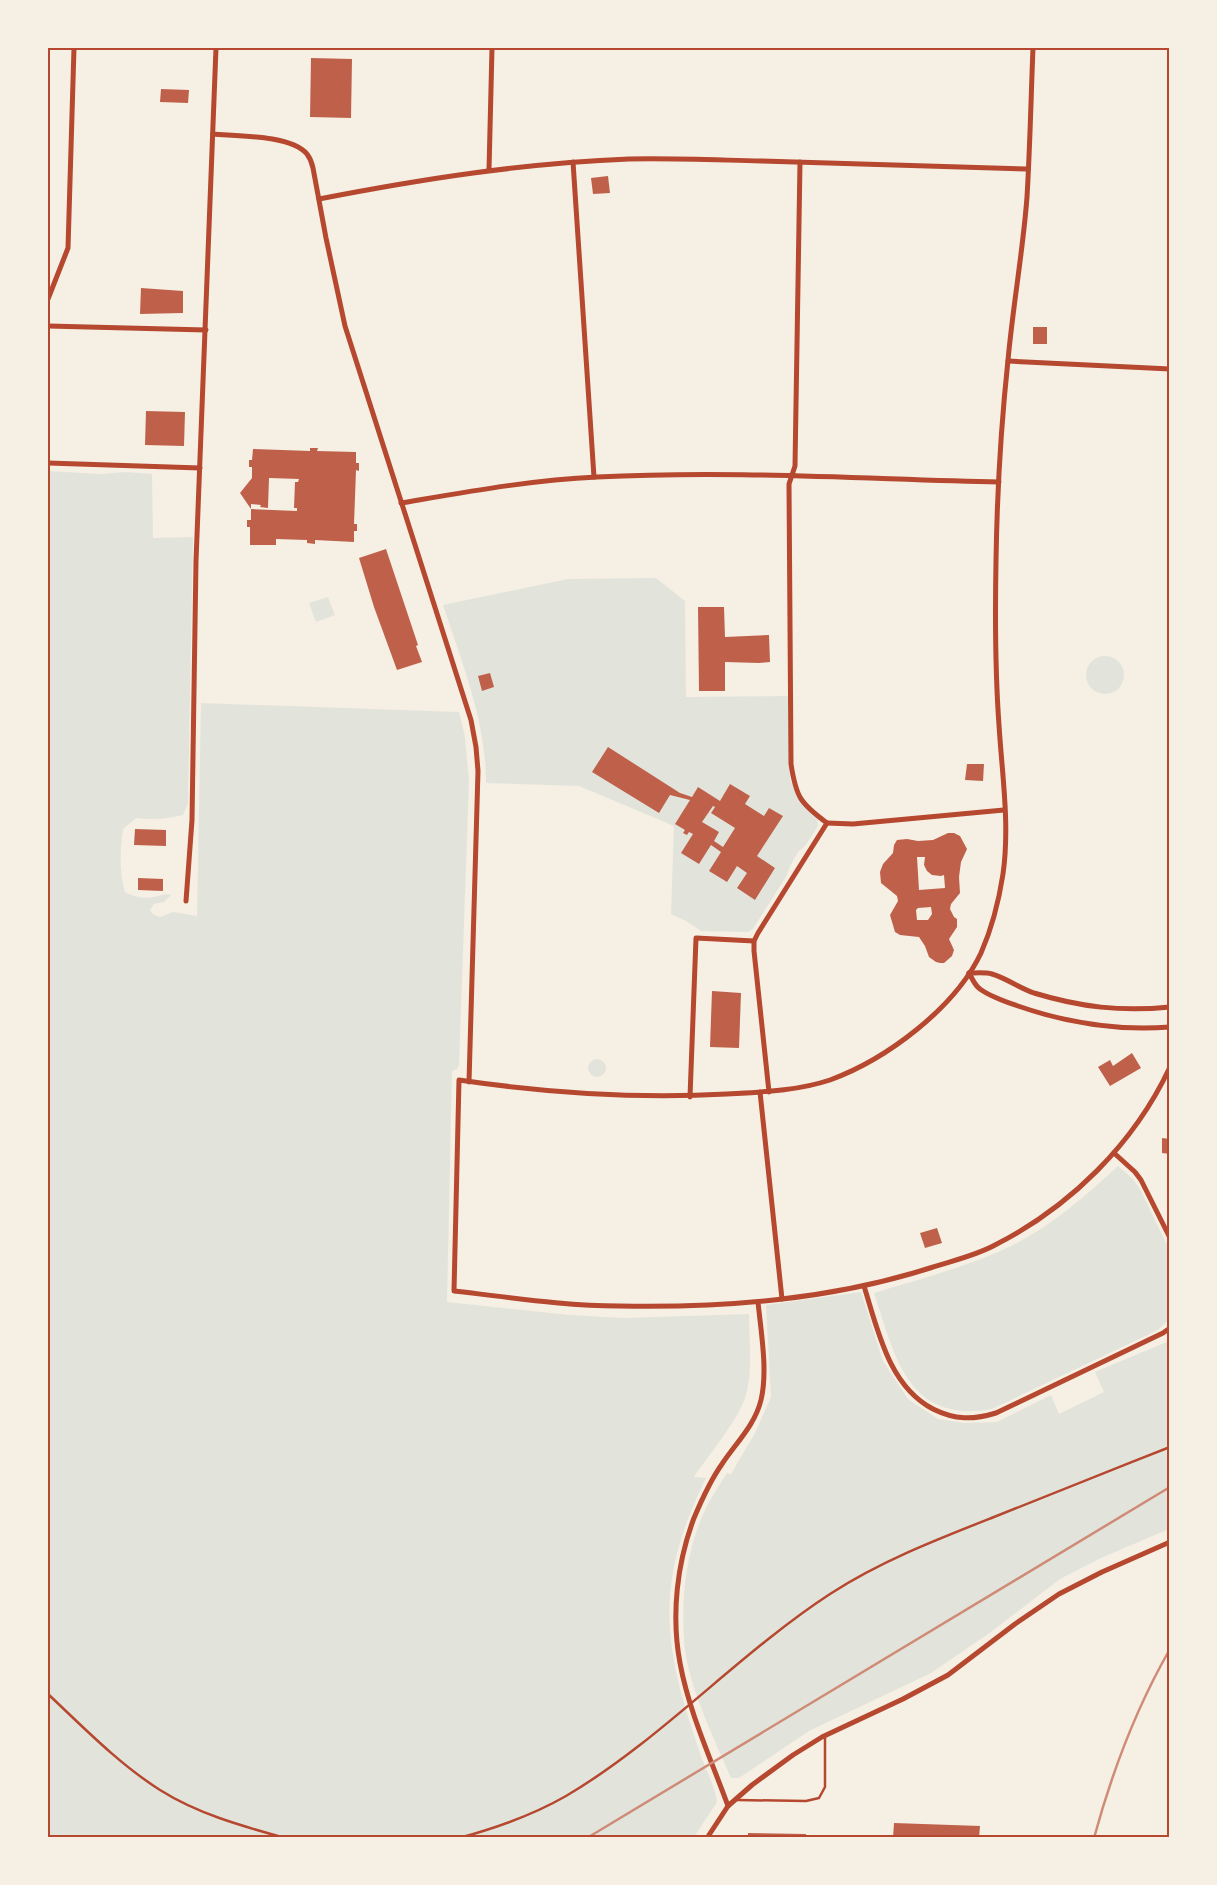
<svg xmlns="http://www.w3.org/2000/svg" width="1217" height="1885" font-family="Ubuntu,sans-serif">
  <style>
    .green { fill: #e2e4dc }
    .building { fill: #bf614a; fill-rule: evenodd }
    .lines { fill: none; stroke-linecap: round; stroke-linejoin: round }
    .service { stroke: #b5482f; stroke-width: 2.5 }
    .minor { stroke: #b5482f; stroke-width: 5 }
    .rail { stroke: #cf8b77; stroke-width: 2.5 }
    .neatline { fill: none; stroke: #b5482f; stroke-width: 2 }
  </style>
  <rect width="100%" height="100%" fill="#f6efe4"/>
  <!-- green -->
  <g class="green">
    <path d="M48,471L100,474L126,472L152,474L153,538L193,537L188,804L183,815C167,819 152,820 136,818L123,829C120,851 119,871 125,892C135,897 143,899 154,897C161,896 164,893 171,895L164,902L154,904L150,910L153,914L160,917L173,912L197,916L201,703L459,712L465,737L469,781L459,1065L457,1069L452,1071L447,1302L570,1315L624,1318L749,1314C749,1340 753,1369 746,1395C740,1418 708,1456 694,1477L706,1478C662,1568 659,1627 690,1723C694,1735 698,1747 702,1759C708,1774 715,1787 717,1802L694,1837H48Z"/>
    <path d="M656,578L685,601L686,697L788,696L790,780L802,805L817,818L818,826L805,846L798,852L790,866L787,875L753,929L748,932L701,931L686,921L671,914L674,826L579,786L486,783C486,721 462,663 443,605L568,579Z"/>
    <path d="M328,597L335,615L316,622L309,603Z"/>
    <circle cx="1105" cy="675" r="19"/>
    <circle cx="597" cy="1068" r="9"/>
    <path d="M1118,1166L1133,1179L1140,1189L1169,1249V1319L1158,1330L992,1409C907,1424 895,1356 874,1293C920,1279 967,1267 1011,1246C1052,1226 1085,1196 1118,1166Z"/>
    <path d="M861,1292L883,1361L908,1399L938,1419L964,1423L997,1422L1051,1395L1059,1414L1104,1392L1095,1372L1169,1341V1529L1101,1558L1060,1579L991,1632L931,1673L809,1731L739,1778H731C715,1741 690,1689 685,1650C680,1603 685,1551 706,1508C712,1496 720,1484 727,1473L731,1474L755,1433L771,1397L766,1305Z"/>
  </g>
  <!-- building -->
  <g class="building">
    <path d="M311,58L352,59L351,118L310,117Z"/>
    <path d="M161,89L189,90L188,103L160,102Z"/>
    <path d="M608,176L610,193L593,194L591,178Z"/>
    <path d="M141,288L183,291V313L140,314Z"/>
    <rect x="1033" y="327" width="14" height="17"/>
    <path d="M146,411L185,412L184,446L145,445Z"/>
    <path d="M310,448H318L317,451L356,452V463H359V471L356,470L354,524H357V531H354V542L315,540V544L307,543V540L276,539V545H250V527H247V520H251V509L240,493L252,478V467H249V460H252L253,449L310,451ZM269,478L299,479L298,482H295L294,508H297V511L251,509V504L261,505L260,507L268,508Z"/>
    <path d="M386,549L418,645L416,646L422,662L397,670L374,607L359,558Z"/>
    <path d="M698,607H724L725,637L769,635L770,662L759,663L725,662V691H699Z"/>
    <path d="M490,673L494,687L482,691L478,676Z"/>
    <path d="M608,747L680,793L692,797L698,787L720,801L730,784L750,796L745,804L764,816L769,808L783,816L757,856L775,868L755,900L737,888L747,873L737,866L727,882L709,871L721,852L711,845L699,864L681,853L693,834L689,832L687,835L683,833L685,830L675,824L690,800L670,795L659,813L592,772ZM713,806L715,807L711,813L735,828L723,847L714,841L719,832L702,822Z"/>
    <path d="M967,764H984L983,781L965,780Z"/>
    <path d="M135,829L166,830V846L134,845Z"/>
    <path d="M948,833H954L960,836L967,849L961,862L959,877L960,893L951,904L950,909L954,917L957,919V927L949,939L954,950L952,956L944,963H940L936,962L929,957L925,946L919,937L900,935L895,932L890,915L898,901L897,896L881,883L880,872L883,864L893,853L894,845L897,840L907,839L918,841L933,840ZM917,857H925L924,865L927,871L932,875L941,876L944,875L945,888L919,890ZM931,907L932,914L928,920H917L916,910L918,908Z"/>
    <path d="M138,878L163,879V891L138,890Z"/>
    <path d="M712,991L741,993L739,1048L710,1047Z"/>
    <path d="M1132,1053L1141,1068L1110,1086L1098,1067L1110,1060L1113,1066Z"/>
    <path d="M1162,1138L1170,1139V1154L1162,1153Z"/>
    <path d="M937,1228L942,1243L925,1248L920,1233Z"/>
    <path d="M894,1823L980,1826L979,1838H893Z"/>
    <path d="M748,1833L806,1834V1838H748Z"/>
  </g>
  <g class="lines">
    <!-- service -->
    <g class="service">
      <path d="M48,1694C83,1727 119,1764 160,1790C198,1814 242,1826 285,1838"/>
      <path d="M737,1800L806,1801L819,1798L825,1787V1736"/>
      <path d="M459,1838C496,1828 533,1815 566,1796C661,1740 738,1654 830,1594C881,1561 938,1539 994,1517C1052,1494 1111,1470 1170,1447"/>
    </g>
    <!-- minor -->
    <g class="minor">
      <path d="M1033,48C1031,97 1030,147 1027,197C1023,251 1013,305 1008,360C1001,426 997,494 996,561C995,615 995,670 999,725C1002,774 1010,825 1003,874C999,900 992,928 981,953C955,1008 887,1059 830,1080C797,1091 761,1092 727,1094C638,1099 548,1093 459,1080L454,1291C508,1297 564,1306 619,1306C724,1308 829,1300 930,1268C951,1261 975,1256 995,1245C1070,1207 1134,1144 1170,1067"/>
      <path d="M213,134C237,136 291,135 307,154C310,158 312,163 313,168L326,238L345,326L471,720L476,747L478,771L469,1082"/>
      <path d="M573,162L594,477"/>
      <path d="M489,170L492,48"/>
      <path d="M319,199C422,179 524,163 629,159C673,158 717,160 761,161C850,163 939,166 1028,169"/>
      <path d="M48,299L68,248L74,48"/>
      <path d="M48,326L206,330"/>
      <path d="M1008,361L1170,369"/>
      <path d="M48,463L200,468"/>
      <path d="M401,503C466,492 531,480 597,477C731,470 865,479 999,482"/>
      <path d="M827,823L853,824L1004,810"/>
      <path d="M186,901L192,820L196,561L216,48"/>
      <path d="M969,973C972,978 975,986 980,989C991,997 1006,1002 1018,1006C1067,1023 1118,1031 1170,1027"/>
      <path d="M969,973C976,973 985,972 992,974C1006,978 1019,988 1034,993C1080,1007 1121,1012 1170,1007"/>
      <path d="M760,1092L782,1299"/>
      <path d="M769,1092L754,951V941L758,933L827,823C800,803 796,797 791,764L789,484L795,466L800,162"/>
      <path d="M690,1097L696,938L754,941"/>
      <path d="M1114,1153L1135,1172L1141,1180L1170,1238"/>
      <path d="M864,1286C878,1331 889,1386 933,1409C955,1420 973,1420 996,1413L1163,1333L1170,1328"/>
      <path d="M728,1806C711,1759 689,1712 680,1663C671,1615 677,1563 694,1518C702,1499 710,1481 722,1464C736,1443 755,1425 761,1400C768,1371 761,1332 758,1302"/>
      <path d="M707,1838L728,1806L752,1785L793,1755L822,1737L903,1699L948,1675L1015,1624L1059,1594L1102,1572L1170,1542"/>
    </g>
    <!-- rail -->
    <g class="rail">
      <path d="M587,1838L1170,1487"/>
      <path d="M1094,1838C1112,1772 1136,1708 1170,1649"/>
    </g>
  </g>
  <!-- border -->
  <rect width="1217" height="1885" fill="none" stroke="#f6efe4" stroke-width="98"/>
  <rect x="49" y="49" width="1119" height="1787" class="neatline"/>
</svg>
